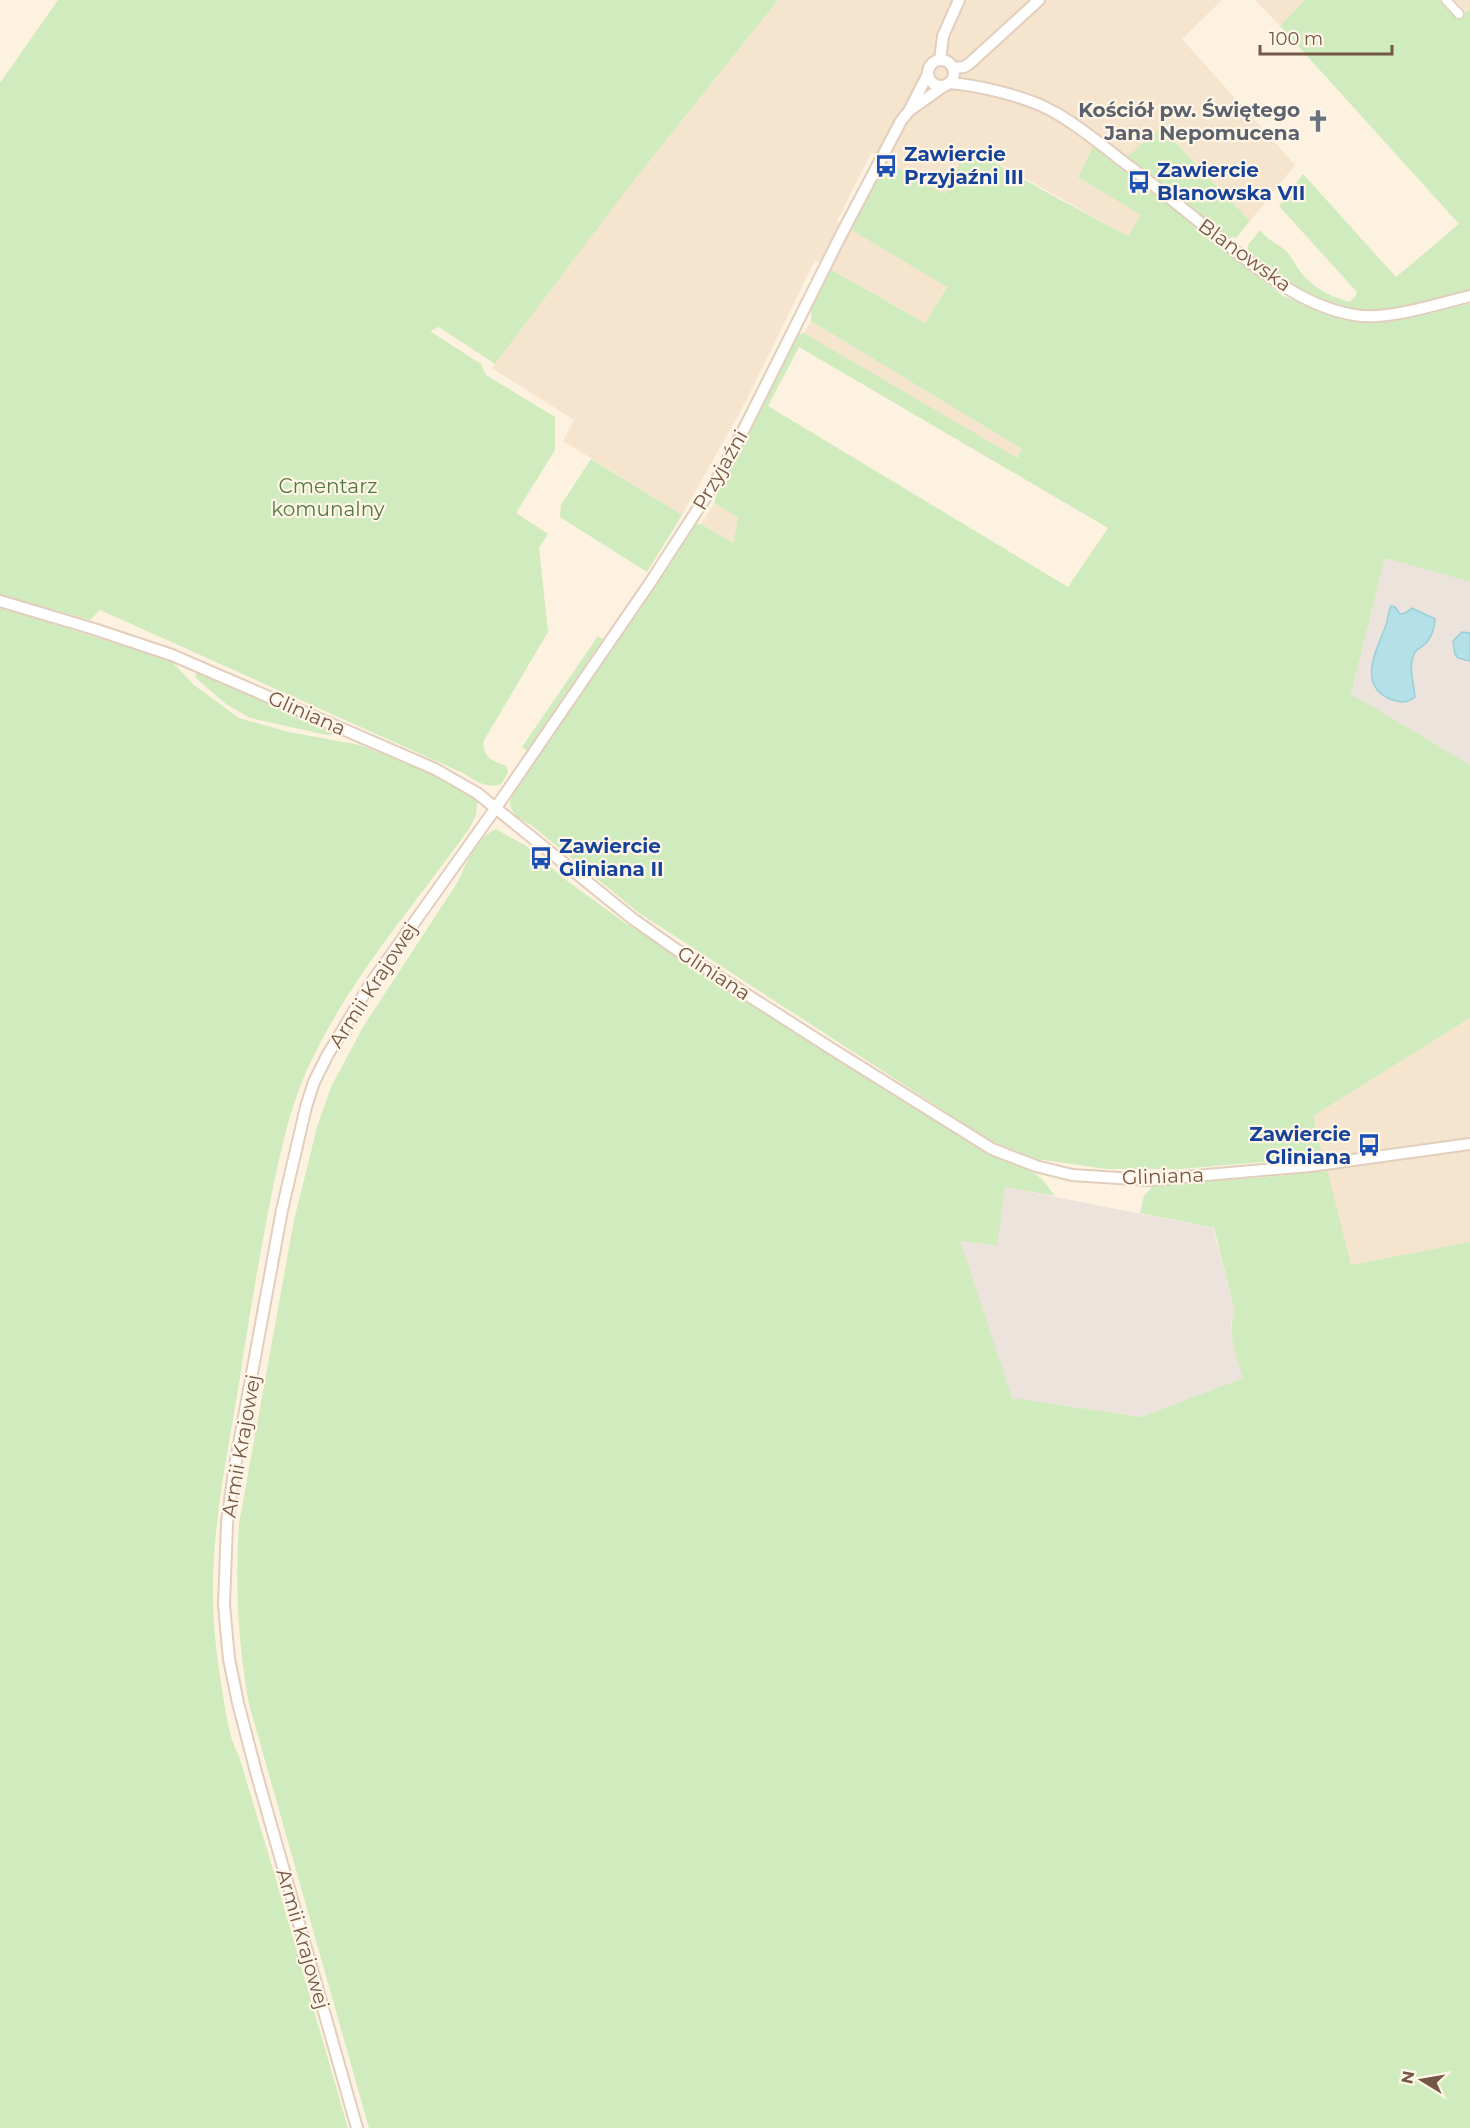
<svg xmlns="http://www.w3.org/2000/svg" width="1470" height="2128" font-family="Montserrat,sans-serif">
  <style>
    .residential { fill: #f5e4ce }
    .industrial { fill: #ebe3dc }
    .green { fill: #d0ebbe; fill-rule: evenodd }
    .water { fill: #b4e0e7; stroke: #9acfd9; stroke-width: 1.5 }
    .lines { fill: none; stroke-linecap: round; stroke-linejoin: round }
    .minor-casing { stroke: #e2cebc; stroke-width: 11 }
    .tertiary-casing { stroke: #e2cebc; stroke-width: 14 }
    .minor { stroke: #fff; stroke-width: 8 }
    .tertiary { stroke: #fff; stroke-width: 10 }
    .labels { text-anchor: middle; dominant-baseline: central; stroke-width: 4.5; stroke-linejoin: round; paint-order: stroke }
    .worship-label { font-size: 20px; font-weight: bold; fill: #5b616d; stroke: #fff6e7; text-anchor: end }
    .transit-label { font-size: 20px; font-weight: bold; fill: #164399; stroke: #fff6e7; text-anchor: start }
    .street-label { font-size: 20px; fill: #755746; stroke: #fff6e7 }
    .park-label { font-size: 20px; fill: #507b3e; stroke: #fff6e7 }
  </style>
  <rect width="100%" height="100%" fill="#fdf2e0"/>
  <!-- residential -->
  <g class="residential">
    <path d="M778,0H1222L1182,39L1295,165L1250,221L1162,127L1127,157L1099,136L1078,176L1142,215L1128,236L969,147L945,194L871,153L837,221L947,286L925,323L815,260L745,403L682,515L563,441L574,420L492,368L624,193Z"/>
    <path d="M1255,0H1305L1280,26Z"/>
    <path d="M1451,0H1470V9L1464,14Z"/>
    <path d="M811,321L1022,449L1016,459L804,333Z"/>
    <path d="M714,503L738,518L733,543L701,524Z"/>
    <path d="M1470,1018V1242L1351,1265L1313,1116Z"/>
  </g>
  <!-- industrial -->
  <g class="industrial">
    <path d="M1385,558L1470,582V765L1351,695Z"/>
    <path d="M1005,1187L1213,1228L1235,1312L1231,1323L1232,1338L1243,1378L1141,1417L1011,1398L959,1241L996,1246Z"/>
  </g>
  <!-- green -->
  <g class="green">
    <path d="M58,0H778L624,193L495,364L439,327L430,331L481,364L486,375L555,417V450L516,513L548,534L539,548L548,632L483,742C484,759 492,760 506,766L508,773L501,784C487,789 475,781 463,773L100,610L90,620L0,595V83Z"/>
    <path d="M1305,0H1440L1457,19L1470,9V291C1440,299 1382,316 1352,309C1329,304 1305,292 1285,280C1272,272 1258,264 1247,254L1248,245L1260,230C1268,241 1280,244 1289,254C1293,259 1295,265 1299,270C1311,287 1331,297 1350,302L1357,294L1356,291L1279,206L1303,174L1396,277L1459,224L1280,26Z"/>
    <path d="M1161,127L1250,221L1236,238L1229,237L1127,157Z"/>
    <path d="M1094,145L1283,296L1340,317L1371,322L1470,304V582L1385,558L1351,694L1470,765V1018L1313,1116L1323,1157L1180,1169H1107L1036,1159L991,1141L639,913L531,825C520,819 510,815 510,800L537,756L546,746L695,524H701L733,543L738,518L714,503L719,487L797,335L804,333L1017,458L1022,449L811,321V310L830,269L925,323L947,287L850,229L887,162L945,194L968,147L1046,192L1128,236L1141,215L1078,177ZM799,347L1108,528L1068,587L768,406Z"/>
    <path d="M591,459L682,515L647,572L560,517L561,505Z"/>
    <path d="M0,607L171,661L194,685L239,718L289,732L360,745L434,773L473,796L477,803L476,815L469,829C412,908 346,983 306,1072C288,1113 279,1159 270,1202C260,1256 250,1309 242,1364C231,1440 212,1517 213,1595C213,1627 217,1658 222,1689C226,1712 228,1736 239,1756L275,1876L348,2128H0Z"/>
    <path d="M598,636L603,639L527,751L522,747Z"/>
    <path d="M197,673L331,729L334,732V734L327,735L250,718L226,704L197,679L195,675Z"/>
    <path d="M496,829L526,846L566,880L621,920L889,1093L989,1152L1023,1166L1042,1179L1055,1196L1005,1187L997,1246L960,1241L1012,1398L1141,1417L1243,1378C1237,1356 1226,1334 1235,1312L1214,1228L1140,1213L1144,1196L1153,1186L1279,1176L1327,1169L1351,1265L1470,1242V2128H369L249,1704C238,1644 235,1585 239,1524L294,1220L317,1127L331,1087L363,1027L459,880C466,863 478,836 496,829Z"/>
  </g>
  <!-- water -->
  <g class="water">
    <path d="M1391,606L1395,607L1400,614L1405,613L1412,608L1435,619C1435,628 1431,639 1424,645C1420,649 1416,648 1414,654C1408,668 1414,683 1415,697C1408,703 1402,703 1393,700C1357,687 1375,653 1385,628C1388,620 1388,613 1391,606Z"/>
    <path d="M1462,632L1470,633V661L1458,658L1455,654L1453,641Z"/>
  </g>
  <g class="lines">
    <!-- minor casing -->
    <g class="minor-casing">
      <path id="minor" d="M1446,0L1459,14"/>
    </g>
    <!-- tertiary casing -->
    <g class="tertiary-casing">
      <g id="tertiary">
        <circle cx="941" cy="73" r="13"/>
        <path d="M940,60L943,36L959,0"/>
        <path d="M954,68L964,67L970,63L1039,0"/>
        <path d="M949,83C979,85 1028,97 1054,112C1078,125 1099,143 1121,160C1157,187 1192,216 1228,245C1264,274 1306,307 1354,315C1386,321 1437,304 1470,296"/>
        <path d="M910,110L944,86"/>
        <path d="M0,601L94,629L172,655L435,769L477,793L633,919L677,950L832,1049L992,1149L1036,1166L1072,1175L1150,1180L1310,1166L1470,1144"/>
        <path d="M357,2128L256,1772L238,1703L229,1659L224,1605L227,1523L234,1471L282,1210L306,1107L314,1082L327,1056L369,986L495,809L650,583L716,481L741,435L841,235L901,121L909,111L928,74"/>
      </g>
    </g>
    <!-- minor -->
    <use href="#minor" class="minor"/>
    <!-- tertiary -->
    <use href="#tertiary" class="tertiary"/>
  </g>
  <!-- icons -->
  <defs>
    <g id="church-bare" transform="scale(1.8)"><path d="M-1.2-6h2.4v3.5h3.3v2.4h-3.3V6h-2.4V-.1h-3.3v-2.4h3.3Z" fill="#6b7280" stroke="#fff6e7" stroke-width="2.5" paint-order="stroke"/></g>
    <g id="bus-bare" transform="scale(1.8)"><path d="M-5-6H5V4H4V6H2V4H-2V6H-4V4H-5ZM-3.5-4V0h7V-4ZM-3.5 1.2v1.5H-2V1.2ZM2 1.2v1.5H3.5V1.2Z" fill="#1a4fb4" stroke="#fff6e7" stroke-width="2.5" paint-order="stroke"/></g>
  </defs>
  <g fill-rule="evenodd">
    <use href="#church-bare" x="1318" y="121"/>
    <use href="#bus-bare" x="886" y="166"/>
    <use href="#bus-bare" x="1139" y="182"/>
    <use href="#bus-bare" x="541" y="858"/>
    <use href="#bus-bare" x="1369" y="1145"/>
  </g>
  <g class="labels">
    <!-- worship labels -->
    <g class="worship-label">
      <text x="1300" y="110">Kościół pw. Świętego<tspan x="1300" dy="23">Jana Nepomucena</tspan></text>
    </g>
    <!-- transit labels -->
    <g class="transit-label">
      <text x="904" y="154">Zawiercie<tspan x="904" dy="23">Przyjaźni III</tspan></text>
      <text x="1157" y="170">Zawiercie<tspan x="1157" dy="23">Blanowska VII</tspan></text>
      <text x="559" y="846">Zawiercie<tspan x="559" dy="23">Gliniana II</tspan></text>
      <text x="1351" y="1134" text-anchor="end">Zawiercie<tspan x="1351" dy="23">Gliniana</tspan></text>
    </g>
    <!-- street labels -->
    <g class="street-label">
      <text transform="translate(1245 255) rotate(36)">Blanowska</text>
      <text transform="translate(720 470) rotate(-60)">Przyjaźni</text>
      <text transform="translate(307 713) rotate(24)">Gliniana</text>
      <text transform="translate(714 973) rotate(33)">Gliniana</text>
      <text transform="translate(373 985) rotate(-57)">Armii Krajowej</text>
      <text transform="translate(1163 1176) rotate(-2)">Gliniana</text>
      <text transform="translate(241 1446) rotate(-80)">Armii Krajowej</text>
      <text transform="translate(303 1939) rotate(74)">Armii Krajowej</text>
    </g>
    <!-- park labels -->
    <g class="park-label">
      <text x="328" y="486">Cmentarz<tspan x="328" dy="23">komunalny</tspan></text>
    </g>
  </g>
  <!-- north arrow -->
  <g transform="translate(1422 2080) rotate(281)" stroke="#fff6e7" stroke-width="4.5" paint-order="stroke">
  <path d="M0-4.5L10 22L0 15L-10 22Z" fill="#755746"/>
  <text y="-9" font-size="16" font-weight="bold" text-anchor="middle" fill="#755746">N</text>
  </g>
  <!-- scale -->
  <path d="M1260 45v9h132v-9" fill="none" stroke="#755746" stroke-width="3"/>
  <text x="1269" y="45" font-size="18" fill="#755746" stroke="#fff6e7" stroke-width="4.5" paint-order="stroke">100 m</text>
</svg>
